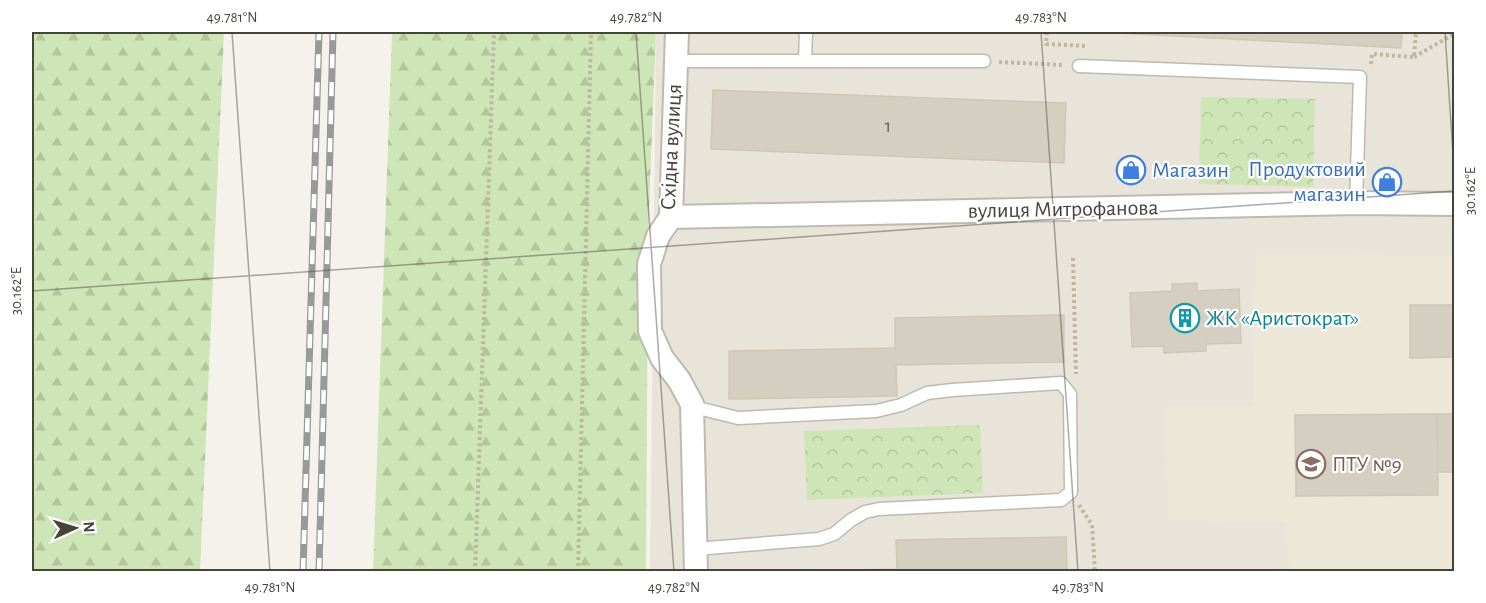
<svg xmlns="http://www.w3.org/2000/svg" width="1486" height="603" font-family="'Alegreya Sans',sans-serif">
  <style>
    .residential { fill: #e8e4d9 }
    .education { fill: #ece7d6 }
    .forest { fill: url(#forest-firs) }
    .park { fill: url(#park-crowns) }
    .building { fill: #d5cfc1; stroke: #d0c7b5; stroke-width: 1.5 }
    .lines { fill: none; stroke-linecap: round; stroke-linejoin: round }
    .service-casing { stroke: #bfbaae; stroke-width: 15 }
    .minor-casing { stroke: #bfbaae; stroke-width: 26 }
    .path { stroke: #c0b7a0; stroke-width: 4; stroke-dasharray: 3 3; stroke-linecap: butt }
    .service { stroke: #fff; stroke-width: 12 }
    .minor { stroke: #fff; stroke-width: 22 }
    .rail-casing { stroke: #999; stroke-width: 7 }
    .rail { stroke: #fff; stroke-width: 4.5; stroke-dasharray: 14; stroke-linecap: butt }
    .ticks { fill: none; stroke: #484339; stroke-width: 1.5; stroke-opacity: 0.45 }
    .labels { text-anchor: middle; dominant-baseline: central; stroke-width: 4.5; stroke-linejoin: round; paint-order: stroke }
    .number-label { font-size: 20px; fill: #6b665b }
    .street-label { font-size: 22px; fill: #484339; stroke: #fff }
    .shop-label { font-size: 22px; fill: #366cbe; stroke: #fff; text-anchor: end }
    .culture-label { font-size: 22px; fill: #0d838f; stroke: #fff; text-anchor: start }
    .education-label { font-size: 22px; fill: #785e54; stroke: #fff; text-anchor: start }
    .neatline { fill: none; stroke: #484339; stroke-width: 2 }
    .ticks-label { font-size: 15px; text-anchor: middle; fill: #484339 }
  </style>
  <defs>
    <pattern id="forest-firs" width="22" height="20" patternUnits="userSpaceOnUse" patternTransform="scale(1.5)"><rect width="22" height="20" fill="#cee5b7"/><path d="M5 1l3.5 6h-7zM16 11l3.5 6h-7z" fill="#b2c69e"/></pattern>
    <pattern id="park-crowns" width="20" height="18" patternUnits="userSpaceOnUse" patternTransform="scale(1.5)"><rect width="20" height="18" fill="#cee5b7"/><path d="M2 6a3 3 0 1 1 6 0M12 15a3 3 0 1 1 6 0" fill="none" stroke="#b2c69e"/></pattern>
  </defs>
  <rect width="100%" height="100%" fill="#f4f2eb"/>
  <!-- residential -->
  <path class="residential" d="M656,32H1454V571H650Z"/>
  <!-- education -->
  <path class="education" d="M1256,254L1454,256V571H1289L1286,522L1168,520L1166,407L1253,406Z"/>
  <!-- forest -->
  <g class="forest">
    <path d="M32,32H224L200,571H32Z"/>
    <path d="M392,32H656L648,232L646,571L373,572Z"/>
  </g>
  <!-- park -->
  <g class="park">
    <path d="M1201,97L1315,99L1313,187L1199,184Z"/>
    <path d="M980,425L983,493L807,500L804,431Z"/>
  </g>
  <!-- building -->
  <g class="building">
    <path d="M1100,32H1402L1401,48Z"/>
    <path d="M713,90L1066,103L1064,163L711,149Z"/>
    <path d="M1197,283V291L1239,289L1241,343L1206,344V351L1164,353V346L1132,347L1130,293L1172,291V284Z"/>
    <path d="M1410,305H1454V357L1410,358Z"/>
    <path d="M1064,315V362L896,365L897,396L729,399V351L895,348V318Z"/>
    <rect x="1437" y="414" width="17" height="58"/>
    <path d="M1437,414L1438,495L1296,496L1295,415Z"/>
    <path d="M1066,537L1067,572H763L897,569L896,540Z"/>
  </g>
  <g class="lines">
    <!-- service casing -->
    <g class="service-casing">
      <g id="service">
        <path d="M805,60L806,32"/>
        <path d="M675,61H984"/>
        <path d="M1079,66L1360,77L1356,203"/>
        <path d="M692,404L702,409L738,418L876,411L901,405L927,393L952,390L1061,383L1070,394L1071,492L1061,500L879,509L865,512L851,520L834,534L819,539L695,549"/>
      </g>
    </g>
    <!-- minor casing -->
    <g class="minor-casing">
      <g id="minor">
        <path d="M677,32L671,217L658,236L649,264L650,331L662,358L679,380L692,404L696,572"/>
        <path d="M671,217L1356,203L1454,204"/>
      </g>
    </g>
    <!-- path -->
    <g class="path">
      <path d="M1047,32L1046,44L1087,46"/>
      <path d="M1414,57L1454,34"/>
      <path d="M999,62L1064,65"/>
      <path d="M1371,64L1372,54L1414,57L1416,32"/>
      <path d="M1073,258L1076,374"/>
      <path d="M1079,505L1092,525L1095,572"/>
      <path d="M475,572L494,32"/>
      <path d="M578,572L591,32"/>
    </g>
    <!-- service -->
    <use href="#service" class="service"/>
    <!-- minor -->
    <use href="#minor" class="minor"/>
    <!-- rail casing -->
    <g class="rail-casing">
      <g id="rail">
        <path d="M303,572L319,32"/>
        <path d="M319,572L333,32"/>
      </g>
    </g>
    <!-- rail -->
    <use href="#rail" class="rail"/>
  </g>
  <!-- ticks -->
  <path class="ticks" d="M232,32L270,572M636,32L674,572M1041,32L1078,572M1445,32L1454,170M32,291L1454,191"/>
  <!-- icons -->
  <defs>
    <g id="shop-ring" transform="scale(1.5)"><circle r="9.5" fill="#fff" stroke="#3f7fe0" stroke-width="1.5"/><path d="M-5-2.5h2.3a2.7 3.5 0 0 1 5.4 0H5L5.5 6h-11ZM-1.5-2.5h3a1.5 2.3 0 0 0-3 0Z" fill="#3f7fe0"/></g>
    <g id="building-ring" transform="scale(1.5)"><circle r="9.5" fill="#fff" stroke="#0f9aa8" stroke-width="1.5"/><path d="M-4-6H4V6H1V3H-1V6H-4ZM-2.5-4.3h1.7v1.8h-1.7ZM.8-4.3h1.7v1.8H.8ZM-2.5-1h1.7V.8h-1.7ZM.8-1h1.7V.8H.8Z" fill="#0f9aa8"/></g>
    <g id="university-ring" transform="scale(1.5)"><circle r="9.5" fill="#fff" stroke="#8d6e63" stroke-width="1.5"/><path d="M0-5L7-2L0 1L-7-2ZM-4 1L0 2.5L4 1V4Q0 6-4 4Z" fill="#8d6e63"/></g>
  </defs>
  <g fill-rule="evenodd">
    <use href="#shop-ring" x="1131" y="170"/>
    <use href="#shop-ring" x="1387" y="182"/>
    <use href="#building-ring" x="1185" y="318"/>
    <use href="#university-ring" x="1311" y="464"/>
  </g>
  <g class="labels">
    <!-- number labels -->
    <g class="number-label">
      <text x="888" y="126">1</text>
    </g>
    <!-- street labels -->
    <g class="street-label">
      <text transform="translate(671 147) rotate(-87)">Східна вулиця</text>
      <text transform="translate(1063 209) rotate(-1)">вулиця Митрофанова</text>
    </g>
    <!-- shop labels -->
    <g class="shop-label">
      <text x="1366" y="169">Продуктовий<tspan x="1366" dy="25">магазин</tspan></text>
      <text x="1152" y="170" text-anchor="start">Магазин</text>
    </g>
    <!-- culture labels -->
    <g class="culture-label">
      <text x="1206" y="318">ЖК «Аристократ»</text>
    </g>
    <!-- education labels -->
    <g class="education-label">
      <text x="1332" y="464">ПТУ №9</text>
    </g>
  </g>
  <!-- border -->
  <rect width="1486" height="603" fill="none" stroke="#ffffff" stroke-width="66"/>
  <!-- north arrow -->
  <g transform="translate(75 528) rotate(86)" stroke="#ffffff" stroke-width="4.5" paint-order="stroke">
  <path d="M0-4.5L10 22L0 15L-10 22Z" fill="#484339"/>
  <text y="-9" font-size="16" font-weight="bold" text-anchor="middle" fill="#484339">N</text>
  </g>
  <rect x="33" y="33" width="1420" height="537" class="neatline"/>
  <g class="ticks-label">
    <text x="232" y="22">49.781°N</text>
    <text x="636" y="22">49.782°N</text>
    <text x="1041" y="22">49.783°N</text>
    <text transform="translate(1470 191) rotate(-90)" y="5">30.162°E</text>
    <text transform="translate(16 291) rotate(-90)" y="5">30.162°E</text>
    <text x="270" y="592">49.781°N</text>
    <text x="674" y="592">49.782°N</text>
    <text x="1078" y="592">49.783°N</text>
  </g>
</svg>
